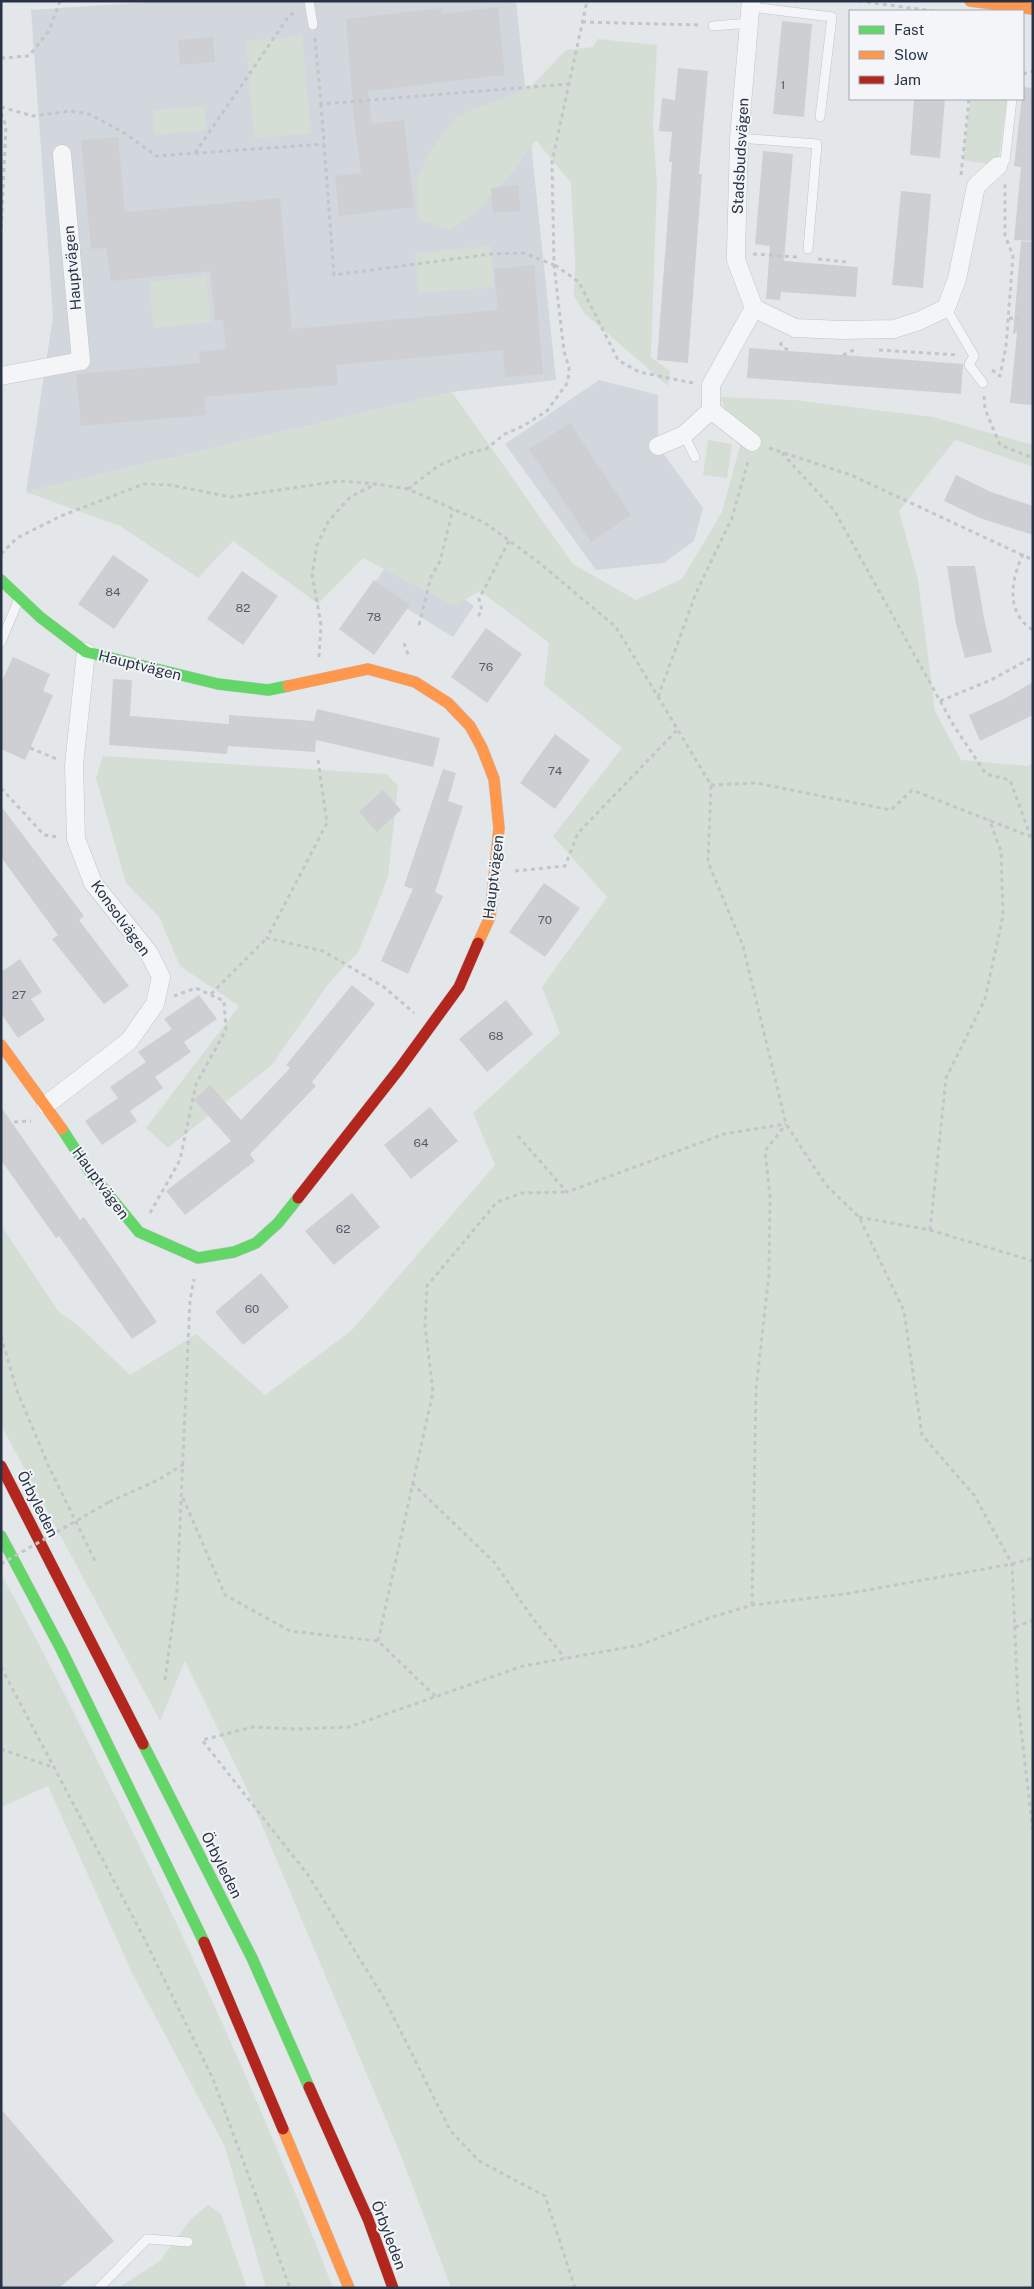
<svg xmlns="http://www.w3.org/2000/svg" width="1034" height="2289" font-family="'Public Sans',sans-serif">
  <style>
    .built { fill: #d2d7dd }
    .green { fill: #d5ded5 }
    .building { fill: #cdcfd3 }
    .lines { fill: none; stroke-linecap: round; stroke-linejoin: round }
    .lane-casing { stroke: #c2c5c8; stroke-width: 10 }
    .street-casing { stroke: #c2c5c8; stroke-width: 19 }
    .fast-casing { stroke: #c2c5c8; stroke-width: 12 }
    .slow-casing { stroke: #c2c5c8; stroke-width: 12 }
    .jam-casing { stroke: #c2c5c8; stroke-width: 12 }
    .path { stroke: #c2c5ca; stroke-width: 3; stroke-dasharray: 4 4; stroke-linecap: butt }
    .lane { stroke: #f4f5f7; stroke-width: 9 }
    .street { stroke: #f4f5f7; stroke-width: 18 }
    .fast { stroke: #63d668; stroke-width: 11 }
    .slow { stroke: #ff974d; stroke-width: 11 }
    .jam { stroke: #b3261e; stroke-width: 11 }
    .path-bridge { stroke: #c2c5ca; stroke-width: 3; stroke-dasharray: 4 4; stroke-linecap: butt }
    .labels { text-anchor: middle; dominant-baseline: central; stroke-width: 4; stroke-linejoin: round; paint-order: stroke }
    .number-label { font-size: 12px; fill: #525c6a }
    .street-label { font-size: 15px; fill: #283446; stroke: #f3f5f9 }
  </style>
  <rect width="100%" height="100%" fill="#e4e7ea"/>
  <!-- built -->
  <g class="built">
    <path d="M163,1H516L556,380L452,392L26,492L53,317L31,10Z"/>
    <path d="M599,380L658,395V446L703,508L694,541L664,563L596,570L505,444Z"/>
    <path d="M395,553L474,606L453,637L372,587Z"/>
  </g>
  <!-- green -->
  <g class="green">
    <path d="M302,36L311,133L254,138L246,41Z"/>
    <path d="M598,39L657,45L653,126L657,184L651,357L670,371L668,386L585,314L574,296L575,261L571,183L536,140L515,169L477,211L450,230L418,219L417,180L429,153L457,116L529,88L566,50L593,47Z"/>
    <path d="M970,99H1007L998,166L963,160Z"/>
    <path d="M204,106L206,130L155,135L153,110Z"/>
    <path d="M491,246L494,287L419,293L415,253Z"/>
    <path d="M206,276L211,322L154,328L149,282Z"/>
    <path d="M452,392L573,564L636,600L682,579L722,512L740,446L720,397L795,400L933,417L1033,445V467L955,440L899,511L918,579L935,711L961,760L1028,766L1033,763V2288H451L400,2153L245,1785L185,1661L160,1721L1,1425V1225L58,1311L81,1328L130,1375L196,1334L265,1395L352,1330L495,1165L473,1113L560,1033L542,987L607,897L553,836L622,748L544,685L549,643L480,591L454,606L363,558L318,604L233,541L198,578L120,526L26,492Z"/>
    <path d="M708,440L732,444L727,478L703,475Z"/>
    <path d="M103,756L386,774L398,785L388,877L359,951L329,983L272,1065L168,1148L146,1128L239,1006L180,966L159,917L126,883L96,778Z"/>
    <path d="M1,1574C45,1652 84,1733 124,1814C200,1969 271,2127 333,2288H266L225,2147L132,1973L48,1786L1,1807Z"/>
    <path d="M208,2205L221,2214L247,2288H118L160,2261L191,2219Z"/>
  </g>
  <!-- building -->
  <g class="building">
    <path d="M498,7L505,75L368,91L372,124L404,120L414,207L339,216L335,176L361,173L354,120L346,19L441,8L442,14Z"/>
    <path d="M782,21L812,24L804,117L773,114Z"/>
    <path d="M213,37L215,62L180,65L178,40Z"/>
    <path d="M678,68L708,71L699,174H702L688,363L657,360L672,162H669L672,132L659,131L662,98L675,100Z"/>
    <path d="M1023,87L1033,88V241L1014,240L1021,167L1014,166Z"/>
    <path d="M914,99H945L940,158L910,155Z"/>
    <path d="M118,137L125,212L280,198L292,329L498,310L494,269L534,265L543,374L505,377L503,350L336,365L338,385L204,397L206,415L81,426L76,374L200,363L199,352L226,349L223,320H215L210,271L111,281L106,248L91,249L81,140Z"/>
    <path d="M763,151L793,154L784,261L858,267L856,297L781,292L780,300L766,299L770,246L755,244Z"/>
    <path d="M518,185L521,211L493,213L491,188Z"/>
    <path d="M901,191L931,194L923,288L892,285Z"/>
    <path d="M1021,241L1033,242V405L1010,403L1017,332L1013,334Z"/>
    <path d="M749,348L963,364L961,394L747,378Z"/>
    <path d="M570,423L631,515L591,542L529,449Z"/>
    <path d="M956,475L991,492L1033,506V535L980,518L944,501Z"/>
    <path d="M113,555L149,580L114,629L78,604Z"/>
    <path d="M947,566H975L984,618L992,652L965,658L956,624Z"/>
    <path d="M242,571L278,596L243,645L207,619Z"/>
    <path d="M374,580L410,605L374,655L339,629Z"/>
    <path d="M486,628L522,654L487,703L451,677Z"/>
    <path d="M13,657L50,674L43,691L53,695L25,760L1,749V683Z"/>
    <path d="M113,679L132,680L130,716L229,724V715L314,721L317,709L440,738L433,767L316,740L315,752L228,746L227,754L109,745Z"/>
    <path d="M1033,682V715L980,741L969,715L1004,699Z"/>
    <path d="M555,734L590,760L555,809L520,783Z"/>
    <path d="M443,769L456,773L448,801L463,806L435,892L443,896L408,974L381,961L413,889L404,886Z"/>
    <path d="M383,790L401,810L377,832L359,812Z"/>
    <path d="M1,806L84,916L79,920L129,986L104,1004L52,939L58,935L1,857Z"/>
    <path d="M544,883L580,908L545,957L509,932Z"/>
    <path d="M20,959L42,992L31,999L45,1020L18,1038L1,1013V972Z"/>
    <path d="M352,985L375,1004L312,1082L316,1086L250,1154L255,1161L185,1215L166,1191L231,1141L194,1100L210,1085L241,1120L290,1068L286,1065Z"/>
    <path d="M199,995L217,1019L184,1042L191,1052L155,1077L163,1088L130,1111L137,1121L102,1145L85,1121L118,1098L110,1087L146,1062L138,1052L172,1029L164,1019Z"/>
    <path d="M506,1000L533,1034L487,1072L459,1039Z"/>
    <path d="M1,1107L80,1220L84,1217L157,1322L132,1339L59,1236L56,1238L1,1160Z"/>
    <path d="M430,1107L458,1141L411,1179L384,1145Z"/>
    <path d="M352,1193L380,1227L334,1265L305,1231Z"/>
    <path d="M261,1273L289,1307L243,1345L215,1312Z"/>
    <path d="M1,2109L114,2241L59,2288H1Z"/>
  </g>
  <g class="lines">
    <!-- lane casing -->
    <g class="lane-casing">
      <g id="lane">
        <path d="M309,1L313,25"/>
        <path d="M751,7L832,17L820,117"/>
        <path d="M713,26L749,23"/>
        <path d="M739,138L817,144L808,249"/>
        <path d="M998,166L1005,161L1012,99"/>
        <path d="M946,308L974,356L969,365L983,383"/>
        <path d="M684,435L695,457"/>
        <path d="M1,642L18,601"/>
        <path d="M99,2288L147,2239L188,2242"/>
      </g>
    </g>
    <!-- street casing -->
    <g class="street-casing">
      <g id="street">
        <path d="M751,1L739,138L736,253V260L754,308L711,385V410L752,442"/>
        <path d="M754,308L795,328L842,330L894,329L919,321L946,308L957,279L976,186L998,166"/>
        <path d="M1,376L81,361L62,154"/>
        <path d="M658,446L684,435L711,410"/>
        <path d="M46,1105L129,1041L155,1004L161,977L149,953L93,883L76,839L74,765L86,652"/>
      </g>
    </g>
    <!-- fast casing -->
    <g class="fast-casing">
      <g id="fast">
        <path d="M1,580L40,617L86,652L218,684L268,690L288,686"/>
        <path d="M62,1129L90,1172L139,1232L198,1258L234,1252L256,1243L278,1223L298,1198"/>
        <path d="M1,1536L61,1649L204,1942"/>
        <path d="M143,1744L252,1958L309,2087"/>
      </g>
    </g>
    <!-- slow casing -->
    <g class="slow-casing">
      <g id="slow">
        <path d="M970,1L1033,9"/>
        <path d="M288,686L368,669L415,682L448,703L470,726L482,748L494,779L499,828L490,917L478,943"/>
        <path d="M1,1045L62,1129"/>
        <path d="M283,2129L349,2288"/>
      </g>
    </g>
    <!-- jam casing -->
    <g class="jam-casing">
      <g id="jam">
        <path d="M298,1198L400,1068L459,987L478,943"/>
        <path d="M1,1466L143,1744"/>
        <path d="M204,1942L283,2129"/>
        <path d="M309,2087L368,2219L393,2288"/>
      </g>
    </g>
    <!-- path -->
    <g class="path">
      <path d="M859,1L933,11"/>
      <path d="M582,22L699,25"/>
      <path d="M315,38L321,104L568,84"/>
      <path d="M1,58L29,56L49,31L60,1"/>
      <path d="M1023,74L1033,71"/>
      <path d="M321,104L334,275L491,254L524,253L554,265"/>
      <path d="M1,107L33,116L70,111L89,114L126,134L156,156L324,144"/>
      <path d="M1,113L6,126L1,232"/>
      <path d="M195,153L289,16L296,11"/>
      <path d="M961,175L969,99"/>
      <path d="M753,254L797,257"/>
      <path d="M818,259L847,262"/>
      <path d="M555,265L579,282L618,360L639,372L693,383"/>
      <path d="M1009,318L1018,319"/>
      <path d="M781,342V346L790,351"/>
      <path d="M879,350L958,355"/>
      <path d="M843,355L856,349"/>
      <path d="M992,370L1000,376L1006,346L1013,256L1005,235V184"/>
      <path d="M984,396L985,409L1000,445L1033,458"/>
      <path d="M769,448L851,475L1033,560"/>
      <path d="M782,453L834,510L954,726L986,774L1010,780L1033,843"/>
      <path d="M408,489L438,466L465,454L486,449L505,434L523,426L547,411L568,382L569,368L564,351L554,265L552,162L587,1"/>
      <path d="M1,554L17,538L61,516L144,484L170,485L231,497L340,481L377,484L408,489L485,523L537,561L616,627L711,785L708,862L743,946L786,1124L826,1185L859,1217L904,1311L922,1435L974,1495L1012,1564L1018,1704L1033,1832"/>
      <path d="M1023,554C1011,580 1005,613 1033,630"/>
      <path d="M478,616L482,611L479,599L509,541"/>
      <path d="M419,625L431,577L440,561L453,509"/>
      <path d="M404,643L409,657"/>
      <path d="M319,657L321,625L312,574L317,545L328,522L350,497L376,484"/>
      <path d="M658,697L696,593L732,518L749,458"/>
      <path d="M940,701L991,680L1033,657"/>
      <path d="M30,748L57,759"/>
      <path d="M318,760L327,823L267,938L323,951L384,987L414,1013"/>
      <path d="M711,785L756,783L891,810L912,790L1029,836"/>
      <path d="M1,788L44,835L58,837"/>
      <path d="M515,871L565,866L578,833L678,729"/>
      <path d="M211,994L267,938"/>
      <path d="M14,1122L31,1121"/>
      <path d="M518,1136L567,1192L724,1134L785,1124"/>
      <path d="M150,1213L180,1160L196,1084L226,1030L224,1001L196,988L174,996"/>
      <path d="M859,1217L930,1230L1033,1261"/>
      <path d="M930,1230L946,1078L985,999L1003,916L1001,851L989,819"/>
      <path d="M1,1336L17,1391L49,1467L96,1563"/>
      <path d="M412,1483L494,1562L534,1620L565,1658"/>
      <path d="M183,1498L225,1595L290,1631L378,1641L437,1698"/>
      <path d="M109,1502L158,1480L184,1464"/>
      <path d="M752,1605L756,1389L769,1274L770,1196L765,1151L786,1124"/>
      <path d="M1015,1627L1033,1620"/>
      <path d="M378,1641L433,1392L425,1326L427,1286L497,1202L522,1193L567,1192"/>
      <path d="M1,1667L143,1936L213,2079L290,2288"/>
      <path d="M165,1680L177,1590L190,1300L194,1279"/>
      <path d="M1,1749L55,1768"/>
      <path d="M575,2288L545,2196L479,2161L450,2130L384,1998L308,1875L202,1740L253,1727L296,1729L349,1727L523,1666L640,1645L709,1618L752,1605L845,1594L1012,1564L1033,1558"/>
    </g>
    <!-- lane -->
    <use href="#lane" class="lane"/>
    <!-- street -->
    <use href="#street" class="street"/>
    <!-- fast -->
    <use href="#fast" class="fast"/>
    <!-- slow -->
    <use href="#slow" class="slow"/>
    <!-- jam -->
    <use href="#jam" class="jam"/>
    <!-- path-bridge -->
    <path class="path-bridge" d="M1,1564L109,1502"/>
  </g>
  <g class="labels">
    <!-- number labels -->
    <g class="number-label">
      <text x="783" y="85">1</text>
      <text x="113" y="592">84</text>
      <text x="243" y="608">82</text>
      <text x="374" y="617">78</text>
      <text x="486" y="667">76</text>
      <text x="555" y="771">74</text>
      <text x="545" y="920">70</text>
      <text x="19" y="995">27</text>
      <text x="496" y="1036">68</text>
      <text x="421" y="1143">64</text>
      <text x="343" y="1229">62</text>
      <text x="252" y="1309">60</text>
    </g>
    <!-- street labels -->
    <g class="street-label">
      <text transform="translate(740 156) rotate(-87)">Stadsbudsvägen</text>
      <text transform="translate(72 268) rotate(-95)">Hauptvägen</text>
      <text transform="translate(140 665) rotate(14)">Hauptvägen</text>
      <text transform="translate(493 877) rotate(-83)">Hauptvägen</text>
      <text transform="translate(121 918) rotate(54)">Konsolvägen</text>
      <text transform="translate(101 1183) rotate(54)">Hauptvägen</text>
      <text transform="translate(38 1504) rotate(63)">Örbyleden</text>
      <text transform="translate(222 1865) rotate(63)">Örbyleden</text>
      <text transform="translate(389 2235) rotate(69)">Örbyleden</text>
    </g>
  </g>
  <!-- border -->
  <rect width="1034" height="2289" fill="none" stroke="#283446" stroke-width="5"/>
  <!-- legend -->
  <rect x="849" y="10" width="175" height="90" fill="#f3f5f9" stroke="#a2a8b1"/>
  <rect x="859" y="26" width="25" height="8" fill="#63d668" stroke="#a2a8b1"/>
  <text x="894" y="35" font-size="15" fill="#283446">Fast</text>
  <rect x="859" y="51" width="25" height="8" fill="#ff974d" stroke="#a2a8b1"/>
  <text x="894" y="60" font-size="15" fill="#283446">Slow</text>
  <rect x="859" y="76" width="25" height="8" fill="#b3261e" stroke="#a2a8b1"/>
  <text x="894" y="85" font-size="15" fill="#283446">Jam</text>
</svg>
